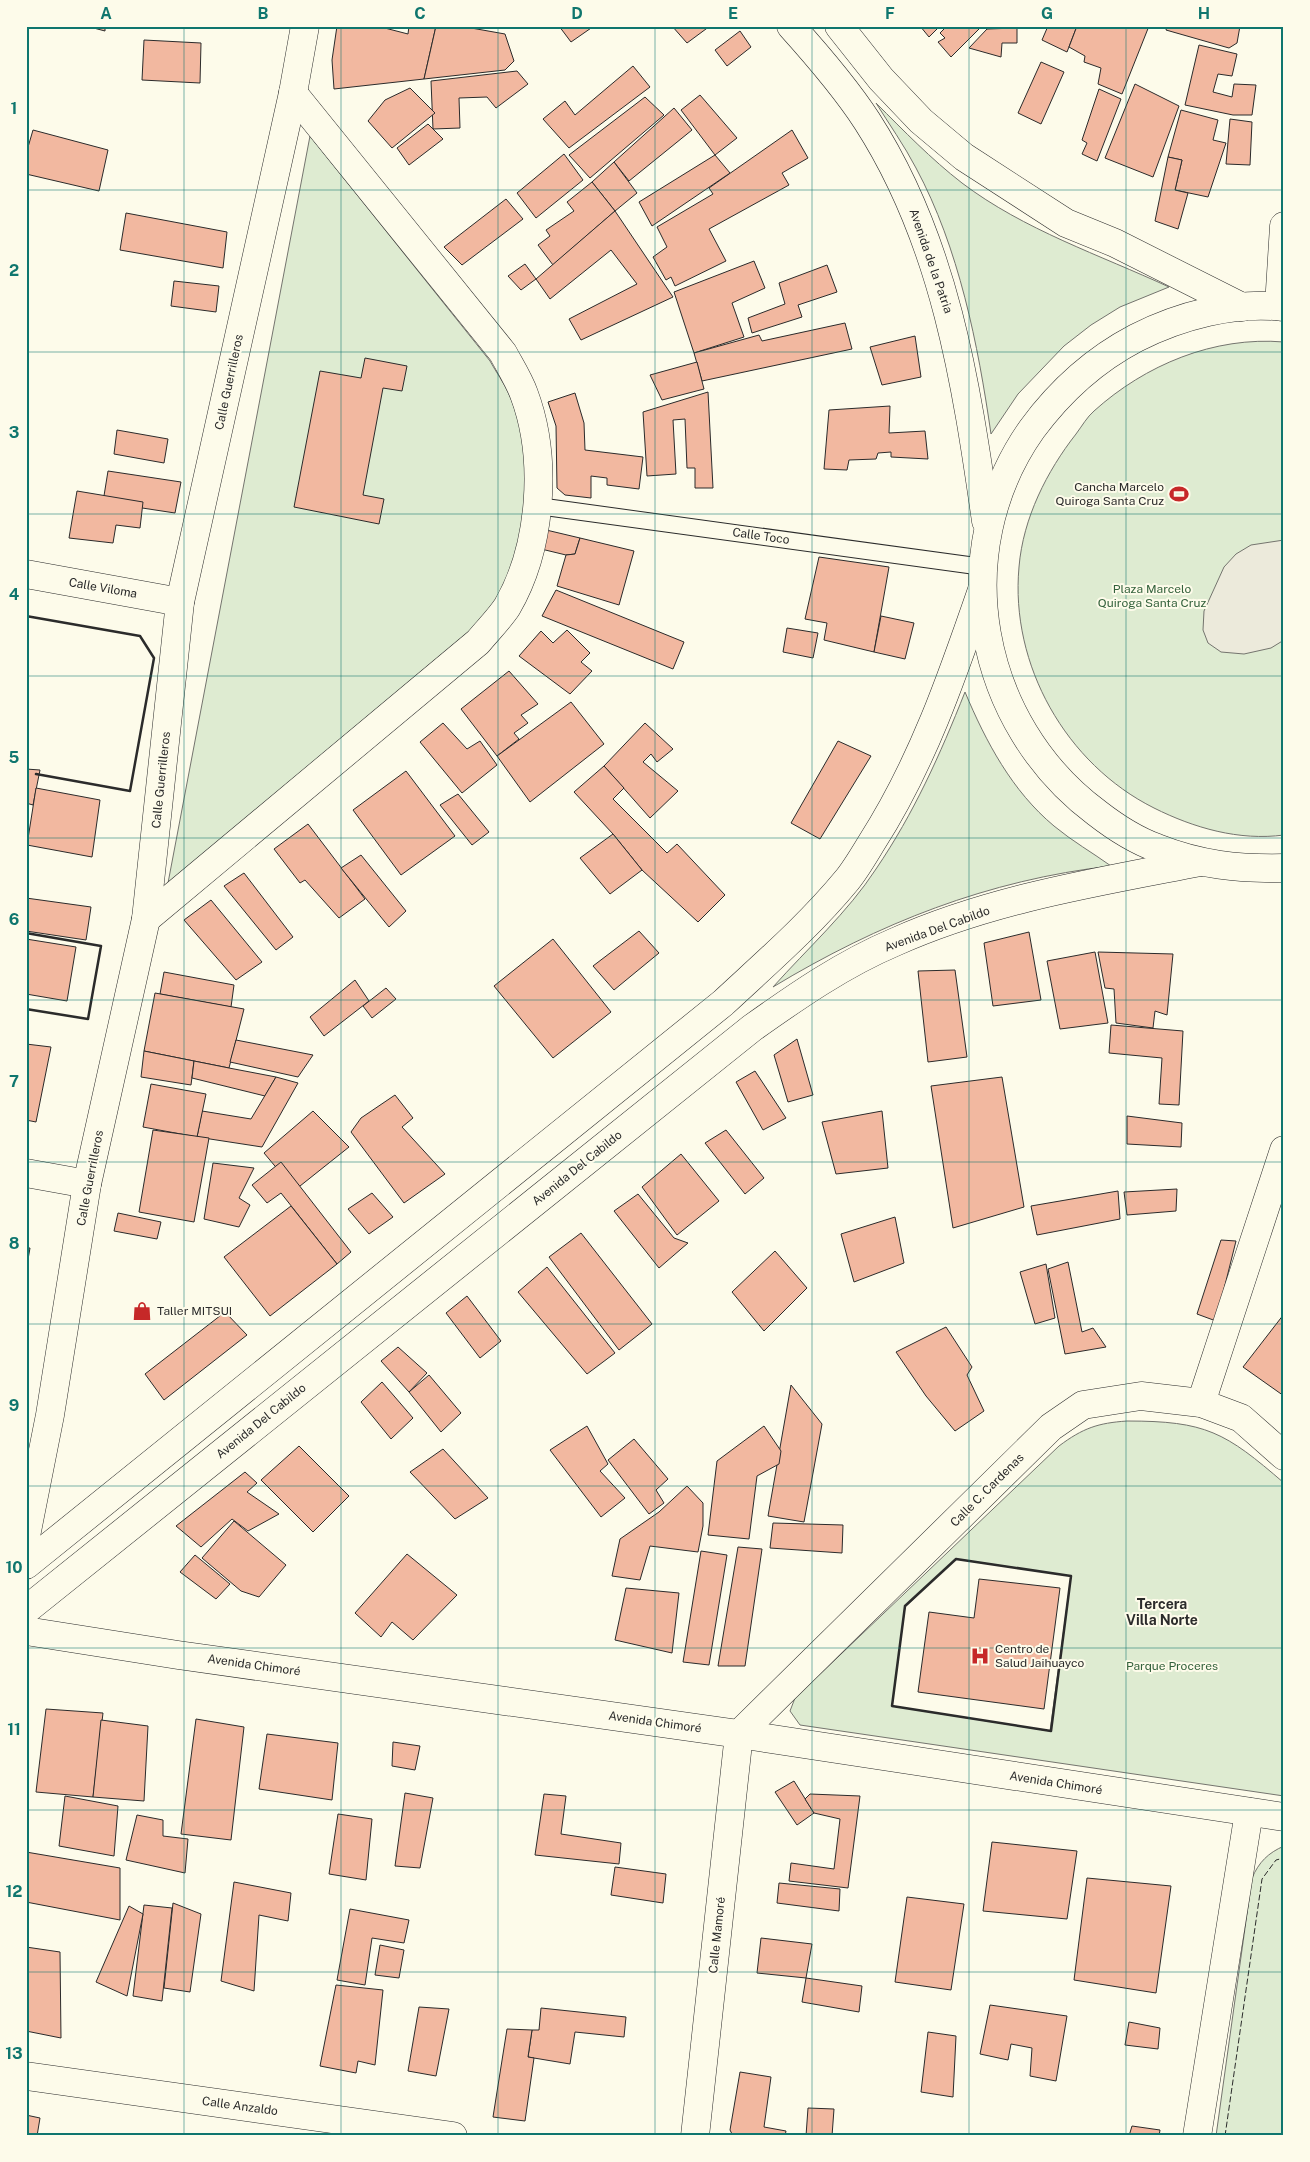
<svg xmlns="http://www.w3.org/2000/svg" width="1310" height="2162" font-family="'Public Sans',sans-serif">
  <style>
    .green { fill: #deebd1; stroke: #74746e; fill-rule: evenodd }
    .parking { fill: #eceadb; stroke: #74746e }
    .building { fill: #f2b8a0; stroke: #2b2b2b }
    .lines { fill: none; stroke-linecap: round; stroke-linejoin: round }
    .lane-casing { stroke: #2b2b2b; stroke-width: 18 }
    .street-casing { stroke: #2b2b2b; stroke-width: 29 }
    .secondary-casing { stroke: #2b2b2b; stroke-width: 29 }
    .lane { stroke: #fdfbea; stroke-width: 16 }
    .street { stroke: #fdfbea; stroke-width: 28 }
    .secondary { stroke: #fdfbea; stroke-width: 28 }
    .fence { stroke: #2b2b2b; stroke-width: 1; stroke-dasharray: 6 2.5; stroke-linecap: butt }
    .wall { stroke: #2b2b2b; stroke-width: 2.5 }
    .grid { fill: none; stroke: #0f766e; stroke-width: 1; stroke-opacity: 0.55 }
    .labels { text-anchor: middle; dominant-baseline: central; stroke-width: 4; stroke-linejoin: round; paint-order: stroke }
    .street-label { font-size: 12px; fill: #2b2b2b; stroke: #fdfbea }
    .poi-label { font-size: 12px; fill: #2b2b2b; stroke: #fdfbea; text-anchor: start }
    .park-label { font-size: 12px; fill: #34623c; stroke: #fdfbea }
    .neighbourhood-label { font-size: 14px; font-weight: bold; fill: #2b2b2b; stroke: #fdfbea }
    .neatline { fill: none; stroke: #0f766e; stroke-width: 2 }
    .grid-label { font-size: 16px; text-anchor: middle; font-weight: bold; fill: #0f766e }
  </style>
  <rect width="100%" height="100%" fill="#fdfbea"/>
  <!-- green -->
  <g class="green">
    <path d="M876,103C904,131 931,159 962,183C1024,230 1100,255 1169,287L1120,307L1091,325L1064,346L1018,394L991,434C978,344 959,248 916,168C904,145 889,124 876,103Z"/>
    <path d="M310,136L490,361C496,372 504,383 509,394C537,459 531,551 490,610C483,619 474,627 466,634L168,883Z"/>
    <path d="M1284,342V835C1239,841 1194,828 1154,808C1066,764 1010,665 1019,567C1023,518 1047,471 1076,434C1082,426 1087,417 1094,411C1145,365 1214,336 1284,342Z"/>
    <path d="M965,692C986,742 1012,791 1054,826C1072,841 1093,853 1111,866C988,880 879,923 773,987C807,949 848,912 876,869C914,813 940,755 965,692Z"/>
    <path d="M1127,1421C1206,1421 1225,1432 1284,1483V1796L800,1725L790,1711L795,1698L1059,1446C1083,1428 1098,1423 1127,1421ZM956,1559L1071,1576L1050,1731L892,1706L905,1607Z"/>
    <path d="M1284,1846V2136H1216L1252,1878C1259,1862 1268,1853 1284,1846Z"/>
  </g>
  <!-- parking -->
  <path class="parking" d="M1284,540V640L1271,648L1244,654L1221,652L1208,643L1203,630L1204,611L1224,567L1236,554L1251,545Z"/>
  <!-- building -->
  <g class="building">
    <path d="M86,26H105V31Z"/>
    <path d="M337,26H377L408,34L409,26H436L424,79L334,89L332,60Z"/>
    <path d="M436,26H460L505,34L514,61L505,70L424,79Z"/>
    <path d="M559,26H594L571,42Z"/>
    <path d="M672,26H710L687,43Z"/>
    <path d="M920,26H940L929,37Z"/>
    <path d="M947,26H982L951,57L938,42L945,38L940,33Z"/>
    <path d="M1048,26H1077L1067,52L1042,40Z"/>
    <path d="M1077,26H1149L1122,94L1098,84L1101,68L1084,62L1085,56L1069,47Z"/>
    <path d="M1167,26H1240L1237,43L1229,48L1166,30Z"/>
    <path d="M1017,28V43H1002L1001,57L969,48L987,29Z"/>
    <path d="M740,31L751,47L727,66L715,50Z"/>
    <path d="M144,40L201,43L200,83L142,80Z"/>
    <path d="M1199,45L1237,54L1232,76L1218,74L1213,92L1232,97L1234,84L1256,85L1252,115H1233L1185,105Z"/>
    <path d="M1041,62L1064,72L1041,124L1018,113Z"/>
    <path d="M633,66L650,87L569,148L543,119L565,101L575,115Z"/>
    <path d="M517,71L528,84L496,108L487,97L459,98L460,128L433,129L431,81Z"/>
    <path d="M1135,84L1179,106L1153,177L1105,158Z"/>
    <path d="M410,88L435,113L392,148L368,121L385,100Z"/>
    <path d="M1099,89L1121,99L1097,161L1082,154L1087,143L1082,140Z"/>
    <path d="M700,95L737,138L715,155L681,110Z"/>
    <path d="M645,97L664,115L590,178L569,155Z"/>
    <path d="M674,108L692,130L629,181L614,162Z"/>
    <path d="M1181,110L1218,120L1213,140L1226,143L1208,197L1175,190L1182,160L1168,157Z"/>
    <path d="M1230,119L1252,122L1250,165L1226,164Z"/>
    <path d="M428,124L443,139L409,165L397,148Z"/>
    <path d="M33,130L108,150L99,191L26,174V154Z"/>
    <path d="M792,130L808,158L782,173L789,185L709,229L726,261L675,286L671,277L666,280L653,257L667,247L657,227L713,194L709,188Z"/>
    <path d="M564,154L583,180L536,218L517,193Z"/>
    <path d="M715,155L730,173L652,226L639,202Z"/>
    <path d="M1168,157L1182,160L1175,190L1188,193L1178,229L1155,221Z"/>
    <path d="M614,162L637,193L615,211L592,182Z"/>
    <path d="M592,182L615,211L553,265L538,245L550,236L546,230L574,211L567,202Z"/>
    <path d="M506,199L523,219L462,265L444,247Z"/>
    <path d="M615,211L673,297L581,340L569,319L637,284L611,250L550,299L536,279Z"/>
    <path d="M126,213L227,232L223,268L120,250Z"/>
    <path d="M754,261L765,288L732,303L744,337L694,353L674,292Z"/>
    <path d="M525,264L536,279L521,290L508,276Z"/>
    <path d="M827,265L837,292L798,305L802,317L752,333L748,318L785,304L779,283Z"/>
    <path d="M174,281L219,286L216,312L171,306Z"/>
    <path d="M845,323L852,349L702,381L694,353L759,335L762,341Z"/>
    <path d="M915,336L921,377L882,385L870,347Z"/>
    <path d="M365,358L407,366L402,391L383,388L363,495L384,499L379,524L294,507L320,371L361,378Z"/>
    <path d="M697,362L704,389L662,400L650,375Z"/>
    <path d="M708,392L713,488H695V468H687L685,419L673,420L676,474L647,476L643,412Z"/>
    <path d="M575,393L584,423L585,450L643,457L639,489L607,485V478L591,476V498L565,495L557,488L556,426L548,402Z"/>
    <path d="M890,406L889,433L925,431L928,459L891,457V452L878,453L876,459L849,460L847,470L824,469L829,410Z"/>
    <path d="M117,430L168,439L164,463L114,454Z"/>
    <path d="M108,471L181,482L175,513L103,502Z"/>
    <path d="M77,491L143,502L140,528L116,525L113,543L69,538Z"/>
    <path d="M542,529L580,538L575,554L566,555L537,548Z"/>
    <path d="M580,538L634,551L619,605L557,586L566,555L575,554Z"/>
    <path d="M819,557L889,567L874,652L824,640L827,623L805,619Z"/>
    <path d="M556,590L684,642L673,669L542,616Z"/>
    <path d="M881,616L914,623L905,659L874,652Z"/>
    <path d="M787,628L818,633L813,658L783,652Z"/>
    <path d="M567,630L590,653L581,662L592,671L570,694L519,656L541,631L553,643Z"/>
    <path d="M509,671L538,704L521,715L528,723L514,733L519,739L497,756L461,709Z"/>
    <path d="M571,702L604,744L530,802L497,756Z"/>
    <path d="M443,723L467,749L480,741L497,765L462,793L420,742Z"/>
    <path d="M645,723L673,749L657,762L651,754L643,762L678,791L650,818L604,766Z"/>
    <path d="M838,741L871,756L820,839L791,823Z"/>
    <path d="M604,766L624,788L613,799L667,853L677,844L725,895L698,922L642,870L613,834L574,792Z"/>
    <path d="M26,769L40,770L33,805L26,803Z"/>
    <path d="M406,771L455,836L401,875L353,810Z"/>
    <path d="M36,788L100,800L92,857L27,845Z"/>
    <path d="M458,794L489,832L472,845L440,805Z"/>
    <path d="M308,824L365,899L339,918L305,880L300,883L274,849Z"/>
    <path d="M613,834L642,870L610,894L580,858Z"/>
    <path d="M361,855L406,911L389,927L341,868Z"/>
    <path d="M244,873L293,937L276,950L224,886Z"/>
    <path d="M26,898L91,907L86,940L26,931Z"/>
    <path d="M211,900L262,962L236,980L184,920Z"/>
    <path d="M639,931L659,953L614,990L593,966Z"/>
    <path d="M1029,932L1041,1000L993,1006L984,943Z"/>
    <path d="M26,939L76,947L67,1001L26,994Z"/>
    <path d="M553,939L611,1012L553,1058L494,986Z"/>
    <path d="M1095,952L1108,1023L1060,1029L1047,961Z"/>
    <path d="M1098,952L1173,954L1167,1015L1155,1011L1153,1028L1116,1023L1114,989L1105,988Z"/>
    <path d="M955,970L967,1057L928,1062L918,971Z"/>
    <path d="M164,972L234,985L231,1007L160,994Z"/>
    <path d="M355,980L369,1001L324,1036L310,1017Z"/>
    <path d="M386,988L396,999L372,1018L363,1006Z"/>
    <path d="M155,993L244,1009L229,1068L144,1051Z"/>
    <path d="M1111,1025L1183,1031L1179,1105L1159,1104L1162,1058L1109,1053Z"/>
    <path d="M797,1039L813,1095L788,1102L774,1055Z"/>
    <path d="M236,1040L313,1055L298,1077L230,1062Z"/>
    <path d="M26,1044L51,1047L36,1122L26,1120Z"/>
    <path d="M144,1051L194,1061L191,1085L141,1077Z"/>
    <path d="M194,1061L229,1068L276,1077L265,1096L192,1078Z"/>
    <path d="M755,1071L786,1118L763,1130L736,1082Z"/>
    <path d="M276,1077L298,1083L262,1147L197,1137L202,1111L251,1119Z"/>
    <path d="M1002,1077L1024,1207L953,1228L931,1086Z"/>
    <path d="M151,1084L206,1094L197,1137L143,1127Z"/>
    <path d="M395,1095L413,1118L402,1127L445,1174L404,1203L351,1132L361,1118Z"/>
    <path d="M313,1111L349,1147L295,1190L264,1153Z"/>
    <path d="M882,1111L888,1168L836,1174L822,1122Z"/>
    <path d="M1127,1116L1182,1123L1181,1147L1127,1144Z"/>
    <path d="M153,1130L209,1138L194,1222L139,1212Z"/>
    <path d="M726,1130L764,1178L745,1194L705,1143Z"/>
    <path d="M681,1154L719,1201L677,1235L642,1187Z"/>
    <path d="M281,1162L351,1252L337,1264L281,1193L267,1203L252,1185Z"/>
    <path d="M213,1163L254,1168L239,1198L250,1205L239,1227L204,1219Z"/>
    <path d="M1177,1189L1176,1211L1127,1215L1124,1192Z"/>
    <path d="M1118,1191L1120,1219L1037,1235L1031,1206Z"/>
    <path d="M372,1193L393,1217L369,1234L348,1209Z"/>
    <path d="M638,1194L674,1238L688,1243L659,1268L614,1211Z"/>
    <path d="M291,1206L337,1264L270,1316L224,1257Z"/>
    <path d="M118,1213L161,1222L157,1239L114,1231Z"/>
    <path d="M895,1217L904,1263L854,1282L841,1234Z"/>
    <path d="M581,1233L652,1324L619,1350L549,1257Z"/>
    <path d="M1221,1240L1236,1241L1216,1321L1197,1314Z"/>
    <path d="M26,1248H30L26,1271Z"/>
    <path d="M775,1251L807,1288L764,1331L732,1292Z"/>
    <path d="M1068,1262L1082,1332L1093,1328L1106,1347L1065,1354L1048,1269Z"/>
    <path d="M1046,1264L1055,1318L1035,1324L1020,1272Z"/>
    <path d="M547,1267L615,1353L587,1374L518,1292Z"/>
    <path d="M467,1296L501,1341L480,1358L446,1313Z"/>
    <path d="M225,1312L247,1335L164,1400L145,1374Z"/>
    <path d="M1284,1314V1396L1243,1367Z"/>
    <path d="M946,1327L972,1367L967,1375L984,1411L955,1431L926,1396L896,1352Z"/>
    <path d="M398,1347L427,1373L409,1392L381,1361Z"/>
    <path d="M429,1375L461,1413L441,1432L409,1392Z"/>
    <path d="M382,1382L413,1418L391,1439L361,1402Z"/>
    <path d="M791,1385L822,1424L804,1522L768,1516Z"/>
    <path d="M587,1426L608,1464L600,1471L625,1498L601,1517L550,1450Z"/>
    <path d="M764,1426L781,1451L779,1464L757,1476L749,1539L708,1535L717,1461Z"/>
    <path d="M634,1439L668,1479L656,1490L664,1503L649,1514L608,1460Z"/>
    <path d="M299,1446L349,1496L313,1532L261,1480Z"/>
    <path d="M443,1449L488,1498L455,1519L410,1472Z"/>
    <path d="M245,1472L257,1483L247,1492L279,1514L248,1531L232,1519L201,1547L176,1526Z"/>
    <path d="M687,1486L703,1503V1526L698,1552L650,1546L640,1580L612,1576L620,1539L659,1512Z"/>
    <path d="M234,1521L286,1565L259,1597L241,1591L202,1558Z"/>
    <path d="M773,1523L843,1525L842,1553L770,1548Z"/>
    <path d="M738,1547L762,1549L745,1666H718Z"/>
    <path d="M701,1551L727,1555L709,1665L683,1662Z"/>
    <path d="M407,1554L457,1595L413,1640L392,1622L381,1637L355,1613Z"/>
    <path d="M195,1555L230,1584L216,1599L180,1572Z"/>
    <path d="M979,1579L1060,1588L1044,1709L918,1692L929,1612L974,1618Z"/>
    <path d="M626,1588L679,1593L672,1653L615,1640Z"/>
    <path d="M46,1709L103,1713L93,1797L36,1792Z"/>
    <path d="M196,1719L244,1727L231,1840L181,1834Z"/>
    <path d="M101,1720L148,1726L144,1801L93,1797Z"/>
    <path d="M267,1734L338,1743L332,1800L259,1789Z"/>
    <path d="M393,1742L420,1746L415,1770L392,1766Z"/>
    <path d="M794,1781L814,1813L797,1825L775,1792Z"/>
    <path d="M405,1793L433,1798L420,1868L395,1866Z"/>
    <path d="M544,1794L566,1796L561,1834L621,1843L619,1864L535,1855Z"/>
    <path d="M810,1794L860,1796L848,1888L789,1881L791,1863L834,1869L840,1819L814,1813L805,1799Z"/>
    <path d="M65,1796L118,1806L114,1856L59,1846Z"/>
    <path d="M338,1814L372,1819L366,1880L329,1874Z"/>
    <path d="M137,1815L163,1820V1836L188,1839L185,1873L126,1860Z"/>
    <path d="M992,1842L1077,1851L1067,1919L983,1911Z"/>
    <path d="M26,1852L120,1868V1920L26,1902Z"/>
    <path d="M615,1867L666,1874L663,1903L611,1895Z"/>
    <path d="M1087,1878L1171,1886L1156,1993L1074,1980Z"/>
    <path d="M234,1882L291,1893L288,1921L259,1915L254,1991L221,1981Z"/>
    <path d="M779,1883L840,1889L839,1911L777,1903Z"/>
    <path d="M907,1897L964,1904L951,1990L895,1982Z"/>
    <path d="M173,1903L201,1914L190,1992L164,1988Z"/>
    <path d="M144,1905L172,1908L162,2001L133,1996Z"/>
    <path d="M129,1906L143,1914L127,1996L96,1982Z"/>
    <path d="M350,1909L409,1920L404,1943L372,1938L365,1985L337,1980Z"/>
    <path d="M761,1938L812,1944L806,1978L757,1973Z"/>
    <path d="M380,1945L404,1950L399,1978L375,1975Z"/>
    <path d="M26,1947L60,1952L61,2038L26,2031Z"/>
    <path d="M806,1978L862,1986L859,2012L802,2002Z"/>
    <path d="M336,1985L383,1990L375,2065L358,2061L356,2073L320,2066Z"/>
    <path d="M990,2005L1067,2016L1056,2081L1030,2076L1032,2048L1011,2044L1008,2060L980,2054Z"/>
    <path d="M419,2007L449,2009L436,2076L408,2071Z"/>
    <path d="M541,2008L626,2017L624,2037L575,2032L570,2064L528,2057L532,2030H539Z"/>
    <path d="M1129,2022L1160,2028L1158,2049L1125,2045Z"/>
    <path d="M507,2029L532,2030L528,2057L534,2058L525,2121L493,2117Z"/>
    <path d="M928,2032L956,2036L953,2097L921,2092Z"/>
    <path d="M740,2072L771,2077L764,2127L786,2131L785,2136H733L730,2130Z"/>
    <path d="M808,2108L834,2109L832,2136H806Z"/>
    <path d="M26,2115L40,2118L37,2136H26Z"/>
    <path d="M1132,2126L1160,2130L1159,2136H1129Z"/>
  </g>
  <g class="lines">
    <!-- lane casing -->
    <g class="lane-casing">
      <path id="lane" d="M538,506L983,567"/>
    </g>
    <!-- street casing -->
    <g class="street-casing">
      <g id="street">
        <path d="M1279,306L1284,226"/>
        <path d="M26,574L180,602"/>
        <path d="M146,919L478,642C487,631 499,619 507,607C542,547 548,458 524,394C519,380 510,366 503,353L293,93"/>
        <path d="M26,1173L87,1184"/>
        <path d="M1201,1403L1284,1150"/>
        <path d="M26,1536L50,1415L87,1184L146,919L180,602L293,93L305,26"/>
        <path d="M26,1631L178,1655L739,1734L1284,1817"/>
        <path d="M739,1734L1051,1427L1083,1405L1141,1396L1201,1403L1241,1418L1284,1456"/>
        <path d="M26,2076L453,2136"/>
        <path d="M695,2136L739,1734"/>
        <path d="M1197,2136L1249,1812"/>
      </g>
    </g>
    <!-- secondary casing -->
    <g class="secondary-casing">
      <g id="secondary">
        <path d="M791,26C818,56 845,87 867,121C945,242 966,382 986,521"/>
        <path d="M839,26L881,79L921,121L964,157L1066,223L1115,243L1242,307"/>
        <path d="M1284,307C1234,301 1179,316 1136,338C1094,360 1060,391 1032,429C945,552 977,724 1097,813C1115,827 1135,840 1157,848C1200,865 1238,869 1284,868"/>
        <path d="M26,1565L723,1003C766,963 810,925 847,880C856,869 864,855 872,842C922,764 952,677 982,590"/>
        <path d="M26,1610L752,1028C797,996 843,964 895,942C991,899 1097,882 1200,862"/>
      </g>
    </g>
    <!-- lane -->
    <use href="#lane" class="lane"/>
    <!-- street -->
    <use href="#street" class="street"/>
    <!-- secondary -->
    <use href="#secondary" class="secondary"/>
    <!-- fence -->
    <path class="fence" d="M1225,2136L1262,1879L1276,1860L1284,1858"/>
    <!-- wall -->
    <g class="wall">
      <path d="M26,616L140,636L154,658L130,791L36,774"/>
      <path d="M26,933L101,946L88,1019L26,1009"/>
      <path d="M956,1559L1071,1576L1051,1731L892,1706L905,1606Z"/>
    </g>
  </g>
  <!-- grid -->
  <path class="grid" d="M184,26V2136M341,26V2136M498,26V2136M655,26V2136M812,26V2136M969,26V2136M1126,26V2136M26,190H1284M26,352H1284M26,514H1284M26,676H1284M26,838H1284M26,1000H1284M26,1162H1284M26,1324H1284M26,1486H1284M26,1648H1284M26,1810H1284M26,1972H1284"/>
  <!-- icons -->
  <defs>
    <g id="stadium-bare" transform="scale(1.5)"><path d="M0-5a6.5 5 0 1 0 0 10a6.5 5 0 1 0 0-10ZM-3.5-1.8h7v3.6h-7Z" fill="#c62828" stroke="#fdfbea" stroke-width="2.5" paint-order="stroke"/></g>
    <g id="shop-bare" transform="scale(1.5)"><path d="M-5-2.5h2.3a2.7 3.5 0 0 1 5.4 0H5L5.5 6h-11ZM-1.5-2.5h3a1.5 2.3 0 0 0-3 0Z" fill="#c62828" stroke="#fdfbea" stroke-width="2.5" paint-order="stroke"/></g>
    <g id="hospital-bare" transform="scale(1.5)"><path d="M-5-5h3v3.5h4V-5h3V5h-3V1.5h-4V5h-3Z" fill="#c62828" stroke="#fdfbea" stroke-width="2.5" paint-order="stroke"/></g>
  </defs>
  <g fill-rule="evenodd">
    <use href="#stadium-bare" x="1179" y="494"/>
    <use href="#shop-bare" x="142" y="1311"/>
    <use href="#hospital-bare" x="980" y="1656"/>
  </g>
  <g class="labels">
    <!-- street labels -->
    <g class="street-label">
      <text transform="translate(931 261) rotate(71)">Avenida de la Patria</text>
      <text transform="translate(229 382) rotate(-78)">Calle Guerrilleros</text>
      <text transform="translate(761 536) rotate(8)">Calle Toco</text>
      <text transform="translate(103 588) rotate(10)">Calle Viloma</text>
      <text transform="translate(161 780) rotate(-84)">Calle Guerrilleros</text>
      <text transform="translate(937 929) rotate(-20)">Avenida Del Cabildo</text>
      <text transform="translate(577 1168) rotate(-39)">Avenida Del Cabildo</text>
      <text transform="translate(90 1178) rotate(-79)">Calle Guerrilleros</text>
      <text transform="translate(261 1421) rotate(-39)">Avenida Del Cabildo</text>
      <text transform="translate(987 1490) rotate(-45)">Calle C. Cardenas</text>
      <text transform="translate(254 1665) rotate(8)">Avenida Chimoré</text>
      <text transform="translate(655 1722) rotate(8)">Avenida Chimoré</text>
      <text transform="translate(1056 1783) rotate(9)">Avenida Chimoré</text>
      <text transform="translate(717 1935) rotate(-84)">Calle Mamoré</text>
      <text transform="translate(240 2106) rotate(8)">Calle Anzaldo</text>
    </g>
    <!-- poi labels -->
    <g class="poi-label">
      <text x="1164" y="487" text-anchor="end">Cancha Marcelo<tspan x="1164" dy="14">Quiroga Santa Cruz</tspan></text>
      <text x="157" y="1311">Taller MITSUI</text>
      <text x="995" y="1649">Centro de<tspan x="995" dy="14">Salud Jaihuayco</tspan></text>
    </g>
    <!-- park labels -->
    <g class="park-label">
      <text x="1152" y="589">Plaza Marcelo<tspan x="1152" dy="14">Quiroga Santa Cruz</tspan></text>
      <text x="1172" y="1666">Parque Proceres</text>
    </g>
    <!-- neighbourhood labels -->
    <g class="neighbourhood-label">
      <text x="1162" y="1604">Tercera<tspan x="1162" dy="16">Villa Norte</tspan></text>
    </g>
  </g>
  <!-- border -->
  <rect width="1310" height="2162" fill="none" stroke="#fdfbea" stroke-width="55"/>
  <rect x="28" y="28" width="1254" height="2106" class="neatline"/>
  <g class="grid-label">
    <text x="106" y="19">A</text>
    <text x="263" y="19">B</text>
    <text x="420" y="19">C</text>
    <text x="577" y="19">D</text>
    <text x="733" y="19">E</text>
    <text x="890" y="19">F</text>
    <text x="1047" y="19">G</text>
    <text x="1204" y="19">H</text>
    <text x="14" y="114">1</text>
    <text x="14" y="276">2</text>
    <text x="14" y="438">3</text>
    <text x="14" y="600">4</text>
    <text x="14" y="763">5</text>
    <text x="14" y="925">6</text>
    <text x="14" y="1087">7</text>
    <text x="14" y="1249">8</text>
    <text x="14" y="1411">9</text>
    <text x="14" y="1573">10</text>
    <text x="14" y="1735">11</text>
    <text x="14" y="1897">12</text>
    <text x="14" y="2059">13</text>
  </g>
</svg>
